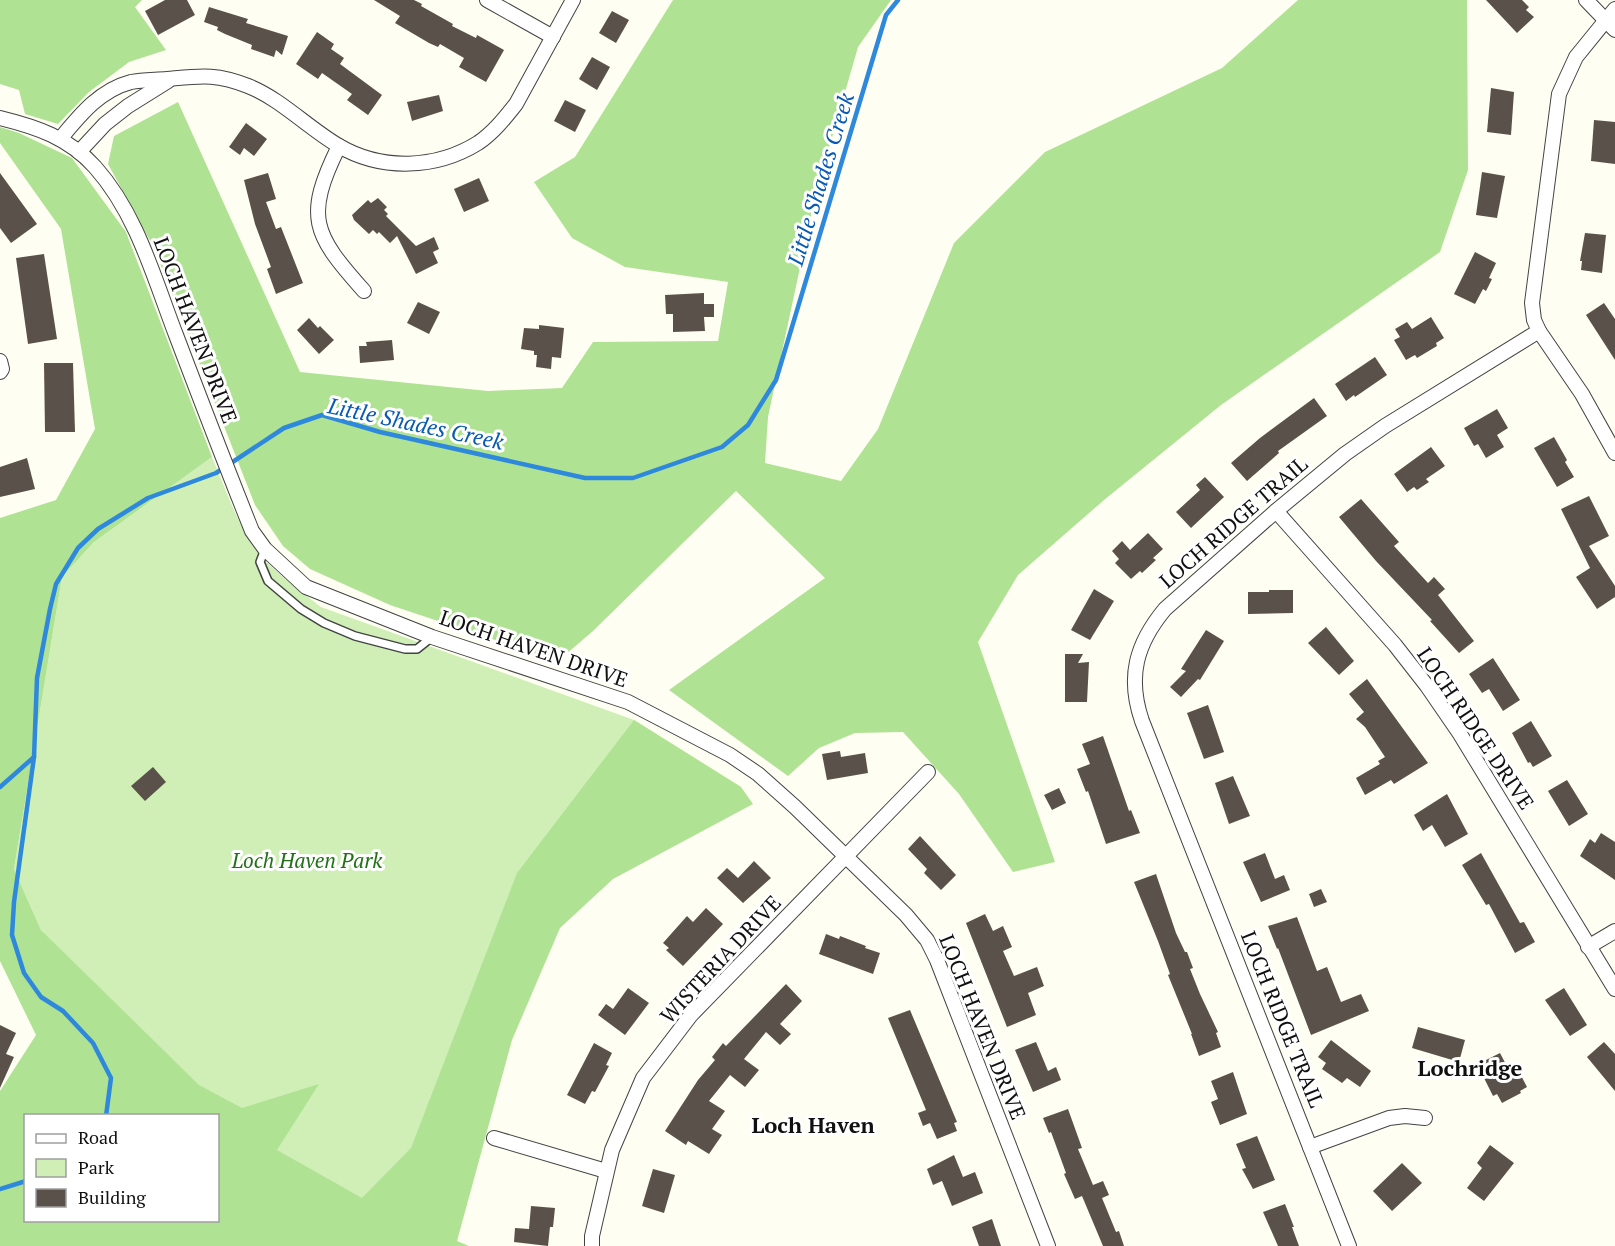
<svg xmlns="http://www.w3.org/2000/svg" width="1615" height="1246" font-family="'PT Serif',serif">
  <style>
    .green { fill: #cfefb6 }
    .forest { fill: #b0e294; fill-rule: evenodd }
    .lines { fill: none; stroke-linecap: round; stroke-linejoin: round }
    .stream { stroke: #2e89dd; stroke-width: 4.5 }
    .building { fill: #5a524a }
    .lane-casing { stroke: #434343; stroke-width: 10 }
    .street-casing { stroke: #434343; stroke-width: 16 }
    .lane { stroke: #fff; stroke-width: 7 }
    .street { stroke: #fff; stroke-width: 14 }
    .labels { text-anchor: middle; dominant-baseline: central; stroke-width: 6; stroke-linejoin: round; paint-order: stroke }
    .street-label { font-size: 21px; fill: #101010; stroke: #fff }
    .park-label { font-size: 21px; font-style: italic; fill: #227017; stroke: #fff }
    .water-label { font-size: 22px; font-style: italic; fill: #095ab2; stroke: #fff }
    .neighbourhood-label { font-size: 22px; font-weight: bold; fill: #101010; stroke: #fff }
  </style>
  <rect width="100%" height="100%" fill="#fffef2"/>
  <!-- green -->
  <path class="green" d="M212,457C224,485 234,515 250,541C265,566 299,590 321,607L634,720L741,787L568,895L409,1235L218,1116L41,930L14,869L62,577L94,542Z"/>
  <!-- forest -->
  <g class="forest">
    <path d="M0,0H142L135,7L166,50L129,62L89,92L58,124L25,114L19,90L0,84Z"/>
    <path d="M673,0H891L858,47L816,193L768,417L765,463L841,481L878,429L954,243L1045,152L1222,68L1298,0H1467L1468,170L1440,252L1221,405L1104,500L1018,575L978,642L1055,862L1013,872L959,794L903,732L855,733L819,748L788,776L669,690L825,578L736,491L593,631L558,661L390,605L310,569L283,546L255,505L154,248L108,164L114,136L178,102L300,372L488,391L562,388L593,342L718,341L728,282L625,267L572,238L534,182L575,157Z"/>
    <path d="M0,127L19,133L72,158L126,232L212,457L94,542L62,577L14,869L41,930L199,1085L242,1108L319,1084L277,1150L362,1198L411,1148L517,873L634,720L741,787L753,804L613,879L560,928L512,1040L457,1241L469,1246H0V1091L36,1035L0,961V518L56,500L95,429L61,229L0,143ZM26,1116H218V1220H26Z"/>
  </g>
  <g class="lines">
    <!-- stream -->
    <g class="stream">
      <path d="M0,787L34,757"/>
      <path d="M106,1116L111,1078L93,1043L63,1011L41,997L24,973L12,935L14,902L34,757L37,678L50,609L56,584L78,548L98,529L148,498L216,473L284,428L322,415L380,432L585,478H633L722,447L748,425L776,380L886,15L898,0"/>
      <path d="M0,1189L26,1181"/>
    </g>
  </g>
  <!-- building -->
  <g class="building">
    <path d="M165,0H187L195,15L158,35L145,11Z"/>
    <path d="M374,0H414L422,4L421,6L453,24L452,26L476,38L477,35L504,50L486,82L459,67L464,58L440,44L438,47L429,43L395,23L400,16Z"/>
    <path d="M1486,0H1522L1529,7L1526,10L1534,17L1517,33Z"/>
    <path d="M209,7L248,19L246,23L288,36L282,55L276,50L274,57L251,49L252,45L225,34L217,30L218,27L204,22Z"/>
    <path d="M612,11L629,20L616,43L599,33Z"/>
    <path d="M317,32L334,44L331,49L344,58L340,64L382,95L368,115L347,100L352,94L322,73L318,79L296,64Z"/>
    <path d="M592,57L610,67L597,90L579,79Z"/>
    <path d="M1491,88L1514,92L1511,135L1487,132Z"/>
    <path d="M439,95L443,111L412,121L407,102Z"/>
    <path d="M565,100L586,110L575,132L554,121Z"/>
    <path d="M1594,120L1615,122V164L1591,161Z"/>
    <path d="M246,123L267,139L254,156L244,148L240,155L229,147Z"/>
    <path d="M1482,172L1505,176L1497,218L1476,215Z"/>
    <path d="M0,173L37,224L11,243L0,228Z"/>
    <path d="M268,173L276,199L266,202L276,229L281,227L303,283L276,294L267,269L271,267L255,224L244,180Z"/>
    <path d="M479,178L489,201L464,212L454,189Z"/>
    <path d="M378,198L387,207L384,210L388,214L386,216L416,246L434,237L439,249L433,252L438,263L416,274L397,236L390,243L379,232L377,234L373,230L369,234L354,220L352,215L368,200L371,203Z"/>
    <path d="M1585,233L1606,235L1602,273L1581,270L1582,261H1580Z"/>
    <path d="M1475,252L1496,263L1489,278L1492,279L1486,291L1483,289L1475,304L1454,294Z"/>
    <path d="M44,254L57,339L28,344L16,258Z"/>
    <path d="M704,293V304H714V317H704L705,331L673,332V314H666L665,295Z"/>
    <path d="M418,302L440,312L429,334L407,323Z"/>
    <path d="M1604,303L1615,319V360L1586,315Z"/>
    <path d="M1431,317L1444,338L1436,343L1437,346L1417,358L1415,355L1406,360L1394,340L1400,337L1395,329L1407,322L1412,329Z"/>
    <path d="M309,318L318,328L320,326L334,340L319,354L297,330Z"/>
    <path d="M539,325L564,328L561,358L552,357L551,369L536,367L537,355H534V351L521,349L524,328L539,329Z"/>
    <path d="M392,340L394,360L360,363L359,346H367L366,342Z"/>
    <path d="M1375,357L1387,375L1355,397L1354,395L1346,401L1335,384Z"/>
    <path d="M44,363H73L75,432H45Z"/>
    <path d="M1314,398L1327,416L1278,451L1279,453L1247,481L1231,463L1260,438Z"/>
    <path d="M1497,409L1508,428L1497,435L1504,447L1486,458L1478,444L1474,446L1464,428Z"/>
    <path d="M1554,437L1567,460L1565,462L1574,477L1557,487L1534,448Z"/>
    <path d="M1431,447L1445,466L1426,479L1429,482L1417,490L1414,487L1407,492L1394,474Z"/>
    <path d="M27,458L35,489L0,497V467Z"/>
    <path d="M1205,477L1224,497L1191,528L1176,512L1200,490L1196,485Z"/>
    <path d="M1589,496L1609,536L1589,546L1615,586V597L1597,609L1576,577L1590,568L1561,509Z"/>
    <path d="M1361,499L1399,542L1394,546L1428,583L1434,577L1445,589L1438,595L1474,641L1459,653L1430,621L1432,620L1376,561L1339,517Z"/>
    <path d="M1148,533L1163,549L1153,558L1156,560L1142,573L1140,571L1131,579L1115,563L1119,559L1112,551L1122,541L1130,550Z"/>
    <path d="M1094,589L1114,601L1090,640L1071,630Z"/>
    <path d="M1269,590H1293V613L1248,614V592H1269Z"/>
    <path d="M1326,627L1354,661L1339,675L1308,643Z"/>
    <path d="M1206,630L1224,641L1200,680L1198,679L1181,697L1170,687L1186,671L1181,669Z"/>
    <path d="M1065,654H1083L1078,663L1089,662L1087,702H1065Z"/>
    <path d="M1493,658L1520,700L1503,711L1489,689L1482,693L1469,674Z"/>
    <path d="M1367,679L1428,763L1394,784L1391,780L1365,795L1356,778L1380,764L1378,761L1385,757L1365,727L1356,719L1364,712L1349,694Z"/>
    <path d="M1208,705L1224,752L1204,759L1187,713Z"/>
    <path d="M1531,721L1552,756L1533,767L1530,762L1528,763L1512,733Z"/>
    <path d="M1103,736L1129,811L1131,810L1140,833L1106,844L1088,791L1086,792L1077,769L1090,764L1082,744Z"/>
    <path d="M840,751L841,757L865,753L868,773L827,780L822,754Z"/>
    <path d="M153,767L166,782L145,801L131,786Z"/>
    <path d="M1233,776L1250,816L1229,824L1215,783Z"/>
    <path d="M1567,780L1588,814L1569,826L1548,791Z"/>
    <path d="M1059,788L1066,803L1052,810L1044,795Z"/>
    <path d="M1447,794L1468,834L1445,847L1432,825L1423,831L1414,815Z"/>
    <path d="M1601,833L1615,842V880L1580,856L1590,839L1595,843Z"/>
    <path d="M920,836L956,875L941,890L924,873L927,869L908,849Z"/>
    <path d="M1265,853L1275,879L1284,875L1290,890L1261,902L1243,862Z"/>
    <path d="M1481,853L1520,923L1524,922L1535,942L1515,953L1489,904L1486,905L1462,865Z"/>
    <path d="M754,861L771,878L743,903L717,878L727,868L738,878Z"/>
    <path d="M1156,874L1176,933L1185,952H1187L1193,968L1190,969L1200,994L1218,1032L1216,1033L1221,1047L1199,1056L1191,1034H1192L1168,975L1170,974L1158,941L1134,882Z"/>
    <path d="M1321,889L1327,902L1314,907L1309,894Z"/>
    <path d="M706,908L723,924L683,966L666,950L669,948L663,943L687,916L693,922Z"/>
    <path d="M985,914L993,931L1003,926L1012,947L1003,951L1014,976L1037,967L1044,986L1028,993L1036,1015L1007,1027L966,923Z"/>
    <path d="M1297,917L1317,971L1327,967L1341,1002L1361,994L1369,1011L1311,1035L1278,948L1277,949L1268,926Z"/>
    <path d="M826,934L839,939L840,936L866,946L865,948L880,953L873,974L819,954Z"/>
    <path d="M786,984L802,1001L780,1024L791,1034L780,1045L766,1032L744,1059L759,1070L745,1087L730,1075L709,1101L725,1111L712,1129L722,1135L709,1154L688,1141L686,1145L665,1131L698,1080L715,1060L712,1057L723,1043L726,1046Z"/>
    <path d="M628,988L649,1003L625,1035L598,1015L606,1004L613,1009Z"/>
    <path d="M1564,988L1587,1025L1570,1036L1545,1000Z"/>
    <path d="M910,1010L957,1122L954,1123L957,1131L937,1139L930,1123L923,1126L918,1113L926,1110L888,1018Z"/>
    <path d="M0,1025L16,1033L6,1054L14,1057L0,1088Z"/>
    <path d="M1418,1027L1465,1040L1459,1062L1412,1048Z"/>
    <path d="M1331,1040L1371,1071L1360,1087L1347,1078L1342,1083L1322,1069L1326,1063L1318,1057Z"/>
    <path d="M1036,1042L1048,1071L1056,1067L1061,1080L1033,1092L1015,1050Z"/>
    <path d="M1604,1042L1615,1054V1091L1587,1057Z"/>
    <path d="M594,1043L612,1053L606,1065L609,1066L595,1092L592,1091L585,1104L567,1095Z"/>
    <path d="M1500,1053L1511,1074L1518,1070L1527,1087L1520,1091L1521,1093L1502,1103L1497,1094L1493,1096L1484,1078L1487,1076L1480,1063Z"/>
    <path d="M1233,1072L1247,1114L1220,1125L1211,1102L1218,1099L1211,1081Z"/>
    <path d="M1068,1109L1082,1148L1078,1149L1093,1185L1103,1181L1109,1195L1102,1198L1116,1232L1119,1231L1124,1246H1103L1082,1196L1075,1199L1064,1174L1066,1173L1051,1132L1049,1133L1043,1118Z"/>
    <path d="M1257,1136L1275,1180L1253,1189L1242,1169L1246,1168L1236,1144Z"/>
    <path d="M1490,1145L1514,1163L1484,1201L1467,1188L1482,1168L1477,1163Z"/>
    <path d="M954,1155L963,1177L975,1172L983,1193L952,1206L942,1181L933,1185L927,1169Z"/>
    <path d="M1402,1163L1422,1183L1392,1211L1373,1191Z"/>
    <path d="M653,1169L675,1175L664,1213L642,1206Z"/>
    <path d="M1285,1204L1294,1227H1292L1299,1246H1278L1263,1212Z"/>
    <path d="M531,1206L555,1208L553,1227H550L548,1246L514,1242L515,1228L529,1229Z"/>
    <path d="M992,1219L1001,1246H979L972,1227Z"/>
  </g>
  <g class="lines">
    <!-- lane casing -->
    <g class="lane-casing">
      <path id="lane" d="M265,549L260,562L268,581L301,609L324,623L355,636L405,649H417L432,637"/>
    </g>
    <!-- street casing -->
    <g class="street-casing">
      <g id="street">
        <path d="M487,0L553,37"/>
        <path d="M1586,0L1615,30"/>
        <path d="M1615,9L1576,57L1559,94L1532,303L1534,320L1539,331L1582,394L1615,453"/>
        <path d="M0,118C37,127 69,138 95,167C137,214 154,278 176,335C201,401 226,466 252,531L265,549L306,587L432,637L628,702L730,755L758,774L795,807L906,915L927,940L937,960L1048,1246"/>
        <path d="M61,138C80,115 100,90 131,82C142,80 155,80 167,79C200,76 216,73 248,86C281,99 308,128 339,146C382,171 436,169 478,143C493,133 505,118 516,104L573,0"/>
        <path d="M339,146C304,217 313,234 364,291"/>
        <path d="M79,152L105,124L128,106L168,81"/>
        <path d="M0,361L2,369L0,372"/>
        <path d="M1276,511L1395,645L1427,686L1460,734L1615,989"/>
        <path d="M1588,947L1615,931"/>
        <path d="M494,1138L606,1171"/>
        <path d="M1310,1147L1389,1118L1405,1116L1425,1118"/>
        <path d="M592,1246V1236L612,1150L643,1078L691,1015L928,772"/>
        <path d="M1349,1246L1142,721C1127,677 1136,644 1165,609L1276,511L1345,454L1385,426L1539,331"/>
      </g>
    </g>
    <!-- lane -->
    <use href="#lane" class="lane"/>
    <!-- street -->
    <use href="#street" class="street"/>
  </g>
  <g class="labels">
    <!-- street labels -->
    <g class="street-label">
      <text transform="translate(196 330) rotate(69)">LOCH HAVEN DRIVE</text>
      <text transform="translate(1233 522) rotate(-41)">LOCH RIDGE TRAIL</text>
      <text transform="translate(534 648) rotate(19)">LOCH HAVEN DRIVE</text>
      <text transform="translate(1476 728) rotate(56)">LOCH RIDGE DRIVE</text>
      <text transform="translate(720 959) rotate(-47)">WISTERIA DRIVE</text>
      <text transform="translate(1283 1019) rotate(68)">LOCH RIDGE TRAIL</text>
      <text transform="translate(983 1027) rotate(68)">LOCH HAVEN DRIVE</text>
    </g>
    <!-- park labels -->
    <g class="park-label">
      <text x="307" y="860">Loch Haven Park</text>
    </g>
    <!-- water labels -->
    <g class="water-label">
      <text transform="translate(820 179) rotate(-73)">Little Shades Creek</text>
      <text transform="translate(416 423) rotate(12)">Little Shades Creek</text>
    </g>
    <!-- neighbourhood labels -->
    <g class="neighbourhood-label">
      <text x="1470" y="1067">Lochridge</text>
      <text x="813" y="1124">Loch Haven</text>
    </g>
  </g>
  <!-- legend -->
  <rect x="24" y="1114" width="195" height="108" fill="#ffffff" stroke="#9f9f9f" stroke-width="1.5"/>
  <rect x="36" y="1134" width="30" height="9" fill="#ffffff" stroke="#9f9f9f" stroke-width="1.5"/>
  <text x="78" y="1144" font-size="18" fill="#101010">Road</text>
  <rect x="36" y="1159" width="30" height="18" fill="#cfefb6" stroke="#9f9f9f" stroke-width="1.5"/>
  <text x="78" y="1174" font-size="18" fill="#101010">Park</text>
  <rect x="36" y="1189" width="30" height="18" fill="#5a524a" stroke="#9f9f9f" stroke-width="1.5"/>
  <text x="78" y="1204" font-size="18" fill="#101010">Building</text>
</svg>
